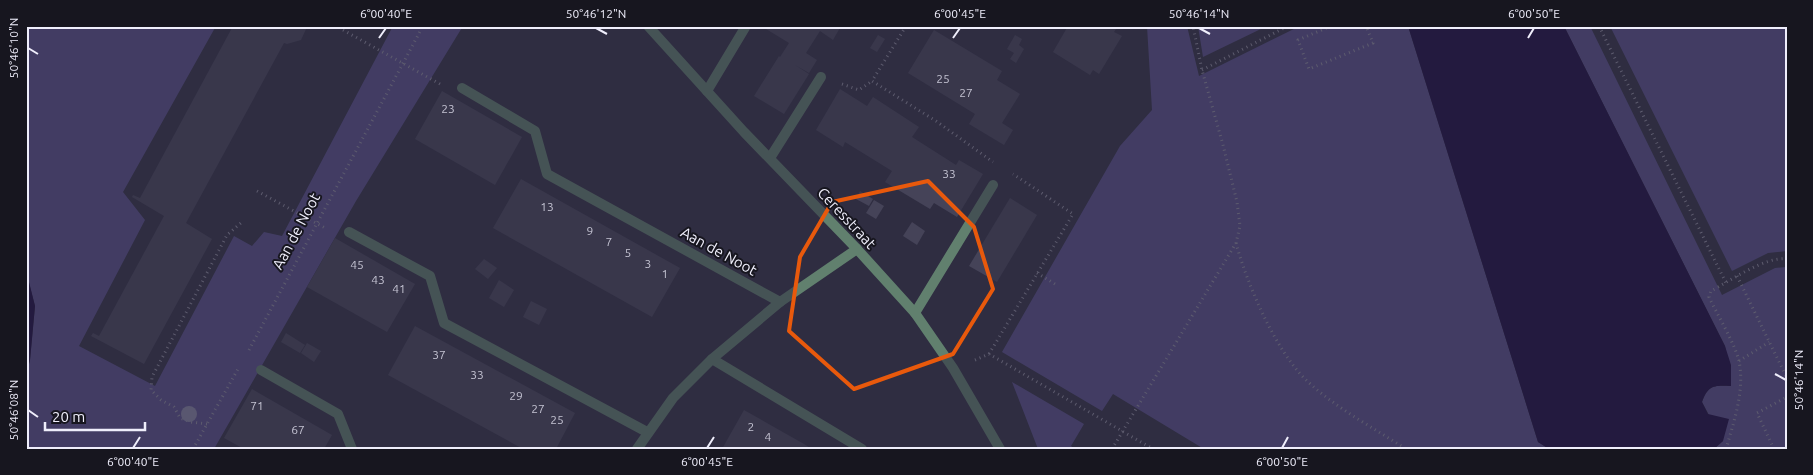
<svg xmlns="http://www.w3.org/2000/svg" width="1813" height="475" font-family="Ubuntu,sans-serif">
  <style>
    .green { fill: #594f8d }
    .water { fill: #16033c }
    .building { fill: #454358 }
    .lines { fill: none; stroke-linecap: round; stroke-linejoin: round }
    .path { stroke: #9593a4; stroke-width: 3; stroke-dasharray: 1 4; stroke-linecap: butt }
    .service { stroke: #61806e; stroke-width: 10 }
    .minor { stroke: #61806e; stroke-width: 10 }
    .tree { fill: #8c8aa8 }
    .marked { fill: none; stroke: #e8590c; stroke-width: 4; stroke-linejoin: round }
    .ticks { fill: none; stroke: #efeefb; stroke-width: 2 }
    .labels { text-anchor: middle; dominant-baseline: central; stroke-width: 4; stroke-linejoin: round; paint-order: stroke }
    .number-label { font-size: 12px; fill: #c4c3d2 }
    .street-label { font-size: 15px; fill: #efeefb; stroke: #17161f }
    .neatline { fill: none; stroke: #efeefb; stroke-width: 2 }
    .ticks-label { font-size: 12px; text-anchor: middle; fill: #efeefb }
  </style>
  <rect width="100%" height="100%" fill="#2f2d41"/>
  <!-- green -->
  <g class="green">
    <path d="M26,26H216L123,192L145,220L79,346L155,386L234,236L252,246L264,232L282,236L393,26H463L356,201L214,449H26V376L30,360L35,306L29,283L26,282Z"/>
    <path d="M1147,26H1187L1199,76L1300,26H1408L1538,442L1549,449H1204L1113,394L1102,411L1002,352L1120,146L1152,110Z"/>
    <path d="M1198,26H1267L1203,57Z"/>
    <path d="M1564,26H1590L1722,295L1775,268L1787,267V449H1714L1723,441L1702,402C1708,385 1714,385 1731,386L1725,346Z"/>
    <path d="M1610,26H1787V251L1768,253L1732,271Z"/>
    <path d="M1012,382L1084,424L1071,446L1075,449H1038Z"/>
  </g>
  <!-- water -->
  <g class="water">
    <path d="M1408,26H1564L1725,346L1731,365V386C1714,385 1708,385 1702,402L1708,414L1729,419L1723,441L1714,449H1549L1538,442Z"/>
    <path d="M26,282H29L35,306L30,360L26,376Z"/>
  </g>
  <!-- building -->
  <g class="building">
    <path d="M233,26L307,27L301,40L287,44L284,43L186,223L212,239L144,364L91,336L93,333L99,336L164,216L132,197L133,195L140,198Z"/>
    <path d="M761,26H841L833,40L820,31L806,53L817,60L809,73L795,65L809,74L784,114L754,96L779,56L780,57L789,43Z"/>
    <path d="M1068,26H1118L1114,32L1122,36L1099,74L1093,70L1090,75L1053,52Z"/>
    <path d="M934,30L1002,71L997,80L1020,94L1002,123L1013,130L1004,145L969,124L975,114L908,73Z"/>
    <path d="M878,35L885,39L877,52L870,48Z"/>
    <path d="M1015,35L1022,39L1019,45L1024,49L1016,63L1010,59L1014,53L1007,49Z"/>
    <path d="M840,89L867,106L873,97L919,127L912,137L956,165L959,160L983,174L957,217L934,203L930,209L885,182L892,171L845,142L843,147L816,130Z"/>
    <path d="M442,91L522,137L495,185L415,139Z"/>
    <path d="M521,179L680,268L652,317L493,228Z"/>
    <path d="M860,191L873,199L869,206L856,199Z"/>
    <path d="M1010,198L1037,215L997,282L969,266Z"/>
    <path d="M874,200L884,206L876,219L866,213Z"/>
    <path d="M912,222L925,231L917,245L903,236Z"/>
    <path d="M335,238L415,284L387,332L307,287Z"/>
    <path d="M484,259L497,268L488,279L475,269Z"/>
    <path d="M499,280L514,290L504,307L489,298Z"/>
    <path d="M531,301L547,309L539,325L523,317Z"/>
    <path d="M415,326L575,413L556,449H523L388,375Z"/>
    <path d="M286,333L305,345L300,353L281,342Z"/>
    <path d="M307,343L321,351L314,362L301,353Z"/>
    <path d="M252,389L332,435L324,449H244L224,438Z"/>
    <path d="M744,410L804,444L812,449H722Z"/>
  </g>
  <g class="lines">
    <!-- path -->
    <g class="path">
      <path d="M906,26L872,81L936,121L993,162"/>
      <path d="M1331,26L1298,40L1309,69L1373,43L1366,26"/>
      <path d="M1599,26L1726,283"/>
      <path d="M343,30L440,84"/>
      <path d="M1202,70L1288,26"/>
      <path d="M842,84L859,90L872,81"/>
      <path d="M257,191L327,229"/>
      <path d="M1236,243C1247,284 1275,349 1305,379C1334,407 1372,427 1406,449"/>
      <path d="M1037,273L1055,284"/>
      <path d="M1737,276L1787,378"/>
      <path d="M249,350L423,26"/>
      <path d="M989,354L1073,214L1013,174"/>
      <path d="M975,360L989,354L1153,449"/>
      <path d="M1739,361L1769,342"/>
      <path d="M207,424L191,422L180,418L174,407L161,400L151,390L152,377L227,235L242,222"/>
      <path d="M193,449L238,369"/>
      <path d="M1112,449L1236,243L1240,226L1237,202L1223,145L1202,70L1193,26"/>
      <path d="M1726,449C1734,421 1745,390 1739,361C1735,344 1717,314 1709,297L1711,291C1730,281 1765,256 1787,259"/>
      <path d="M1774,449L1757,413L1787,397"/>
    </g>
    <!-- service -->
    <g class="service">
      <path d="M707,91L746,26"/>
      <path d="M770,158L821,77"/>
      <path d="M915,313L993,185"/>
    </g>
    <!-- minor -->
    <g class="minor">
      <path d="M648,26L744,132L857,249L915,313L953,368L1000,449"/>
      <path d="M462,88L535,131L547,174L780,302"/>
      <path d="M349,232L430,276L444,323L647,432"/>
      <path d="M712,359L862,449"/>
      <path d="M261,370L338,414L352,449"/>
      <path d="M637,449L673,398L712,359L780,302L857,249"/>
    </g>
  </g>
  <!-- trees -->
  <circle class="tree" cx="189" cy="414" r="8"/>
  <!-- marked area -->
  <path d="M0 0H1813V475H0ZM928,181L974,227L993,289L953,354L854,389L789,331L800,257L832,202Z" fill="#2f2d41" fill-opacity=".55" fill-rule="evenodd"/>
  <path class="marked" d="M928,181L974,227L993,289L953,354L854,389L789,331L800,257L832,202Z"/>
  <!-- ticks -->
  <path class="ticks" d="M596,28L607,34M1199,28L1210,34M379,38L386,28M953,38L960,28M1528,38L1534,28M28,48L38,54M1775,374L1786,380M28,410L38,417M133,448L140,437M707,448L714,437M1282,448L1288,437"/>
  <g class="labels">
    <!-- number labels -->
    <g class="number-label">
      <text x="943" y="78">25</text>
      <text x="966" y="92">27</text>
      <text x="448" y="108">23</text>
      <text x="949" y="173">33</text>
      <text x="547" y="206">13</text>
      <text x="590" y="230">9</text>
      <text x="609" y="241">7</text>
      <text x="628" y="252">5</text>
      <text x="648" y="263">3</text>
      <text x="357" y="264">45</text>
      <text x="665" y="273">1</text>
      <text x="378" y="279">43</text>
      <text x="399" y="288">41</text>
      <text x="439" y="354">37</text>
      <text x="477" y="374">33</text>
      <text x="516" y="395">29</text>
      <text x="257" y="405">71</text>
      <text x="538" y="408">27</text>
      <text x="557" y="419">25</text>
      <text x="751" y="426">2</text>
      <text x="298" y="429">67</text>
      <text x="768" y="436">4</text>
    </g>
    <!-- street labels -->
    <g class="street-label">
      <text transform="translate(847 218) rotate(47)">Ceresstraat</text>
      <text transform="translate(296 231) rotate(-62)">Aan de Noot</text>
      <text transform="translate(719 251) rotate(29)">Aan de Noot</text>
    </g>
  </g>
  <!-- border -->
  <rect width="1813" height="475" fill="none" stroke="#17161f" stroke-width="55"/>
  <!-- scale -->
  <path d="M45 422v8h100v-8" fill="none" stroke="#efeefb" stroke-width="2.5"/>
  <text x="52" y="422" font-size="15" fill="#efeefb" stroke="#17161f" stroke-width="4" paint-order="stroke">20 m</text>
  <rect x="28" y="28" width="1758" height="420" class="neatline"/>
  <g class="ticks-label">
    <text x="386" y="18">6°00'40"E</text>
    <text x="596" y="18">50°46'12"N</text>
    <text x="960" y="18">6°00'45"E</text>
    <text x="1199" y="18">50°46'14"N</text>
    <text x="1534" y="18">6°00'50"E</text>
    <text transform="translate(14 48) rotate(-90)" y="4">50°46'10"N</text>
    <text transform="translate(1799 380) rotate(-90)" y="4">50°46'14"N</text>
    <text transform="translate(14 410) rotate(-90)" y="4">50°46'08"N</text>
    <text x="133" y="466">6°00'40"E</text>
    <text x="707" y="466">6°00'45"E</text>
    <text x="1282" y="466">6°00'50"E</text>
  </g>
</svg>
